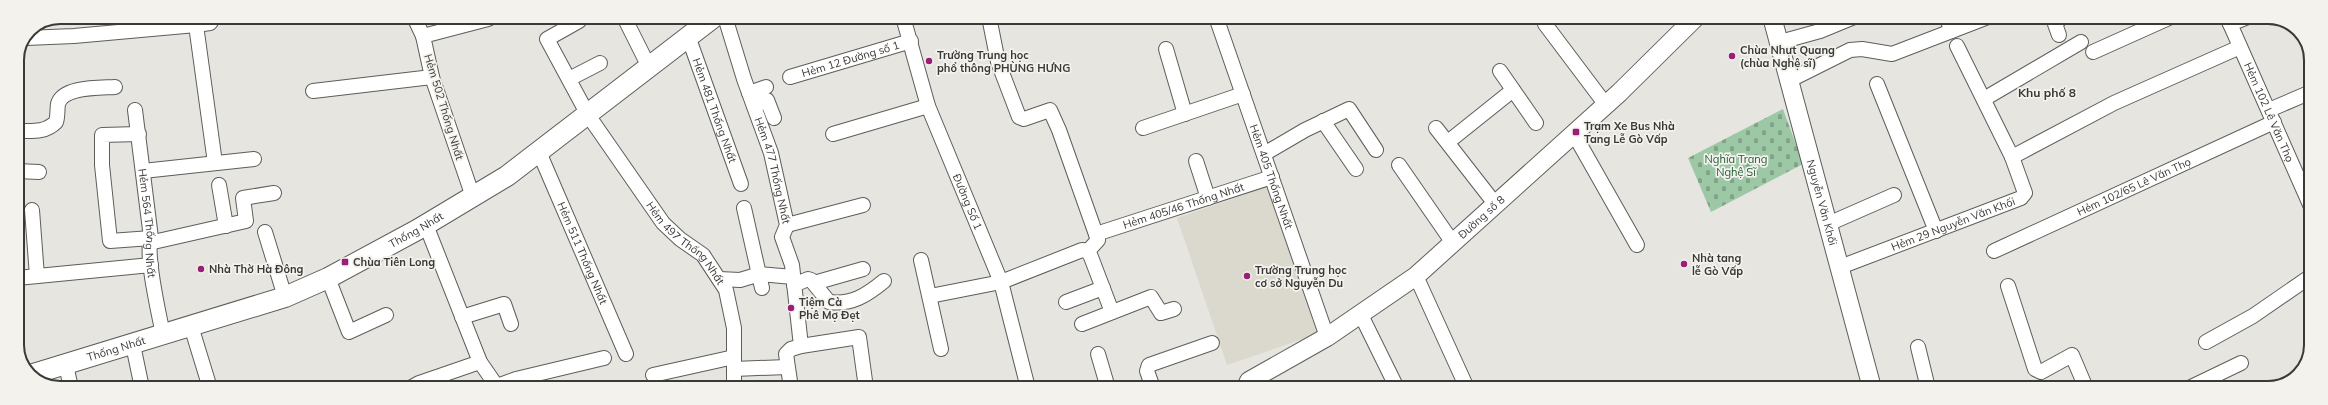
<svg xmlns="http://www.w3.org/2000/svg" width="2328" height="405" font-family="Mulish,sans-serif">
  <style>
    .built { fill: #dbd9cd }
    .cemetery { fill: url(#cemetery-stones) }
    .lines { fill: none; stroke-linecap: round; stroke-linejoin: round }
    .minor-casing { stroke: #5e5d59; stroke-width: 16 }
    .tertiary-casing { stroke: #5e5d59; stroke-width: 20 }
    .secondary-casing { stroke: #5e5d59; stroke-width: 22 }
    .minor { stroke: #fff; stroke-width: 14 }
    .tertiary { stroke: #fff; stroke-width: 18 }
    .secondary { stroke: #fff; stroke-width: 20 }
    .poi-dot { fill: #9a1e75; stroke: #f3f2ed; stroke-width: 1.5 }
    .labels { text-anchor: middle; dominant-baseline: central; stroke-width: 3.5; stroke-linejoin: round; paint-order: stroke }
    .poi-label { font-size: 11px; font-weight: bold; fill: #3a3937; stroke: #f3f2ed; text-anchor: start }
    .street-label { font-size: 11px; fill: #3a3937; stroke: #f3f2ed }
    .park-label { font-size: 11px; fill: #1d5a31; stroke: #f3f2ed }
    .neighbourhood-label { font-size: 12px; font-weight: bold; fill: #3a3937; stroke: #f3f2ed }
    .rim { fill: none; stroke: #3a3937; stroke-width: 2 }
  </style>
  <defs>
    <pattern id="cemetery-stones" width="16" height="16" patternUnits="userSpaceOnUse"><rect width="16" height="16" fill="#9dc8a6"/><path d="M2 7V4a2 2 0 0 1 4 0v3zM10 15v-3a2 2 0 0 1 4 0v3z" fill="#81a388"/></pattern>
  </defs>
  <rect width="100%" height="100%" fill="#e6e5e0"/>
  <!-- built -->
  <path class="built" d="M1267,187L1318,334L1227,365L1177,218Z"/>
  <!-- cemetery -->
  <path class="cemetery" d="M1783,109L1803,164L1711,212L1688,158Z"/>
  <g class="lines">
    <!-- minor casing -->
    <g class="minor-casing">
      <g id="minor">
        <path d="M414,17L423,36"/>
        <path d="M624,17L649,67"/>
        <path id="s1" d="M725,17L744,79L771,153L787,225L782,237L792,265L801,346L791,349L786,354L791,388"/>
        <path id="s2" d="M903,17L928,106L1001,282L1028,388"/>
        <path d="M989,17L998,62L1019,117L1024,119L1050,110L1059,130L1098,240L1088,251"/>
        <path id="s3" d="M1216,17L1327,337"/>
        <path d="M1947,17L1951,31"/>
        <path id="s4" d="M2227,17L2311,207"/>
        <path id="s5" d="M579,21L547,39L588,115L663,223L680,239L703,255L726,290L734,328V388"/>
        <path d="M1545,24L1606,105"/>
        <path d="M2230,24L2248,17"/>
        <path d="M196,25L215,163"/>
        <path d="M2059,35L2055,24L2062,17"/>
        <path id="s6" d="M688,36L741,184"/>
        <path d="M26,38L74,36L196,25L210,23L214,17"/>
        <path d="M1780,42L1820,31L1854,17"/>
        <path d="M1166,49L1185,114"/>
        <path d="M2093,52L2171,17"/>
        <path d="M1500,71L1536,123"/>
        <path id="s7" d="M790,77L911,41"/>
        <path d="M569,79L600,63"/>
        <path d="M1788,81L1850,50L1862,49L1892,54L1988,17"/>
        <path d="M1877,84L1936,231"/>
        <path d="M313,91L432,77"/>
        <path d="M749,93L766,87"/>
        <path d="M1984,99L2081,42"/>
        <path d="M754,106L767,100L774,118"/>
        <path id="s8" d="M135,110L151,238C145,256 159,313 163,335"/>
        <path d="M2269,110L2311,92"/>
        <path d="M1323,121L1356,169"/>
        <path d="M1143,128L1243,94"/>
        <path d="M1436,128L1496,205"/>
        <path d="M17,131C32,131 45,133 56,122C58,116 57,110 58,104C63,86 101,88 115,87"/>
        <path d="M139,134L102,135V165L110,241L151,238"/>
        <path d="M833,134L928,106"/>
        <path d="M1574,134L1637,245"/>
        <path d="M1448,142L1513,90"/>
        <path id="s9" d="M539,152L626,354"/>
        <path d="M1264,154L1305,130L1349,109L1376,150"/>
        <path d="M2012,157L2114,103L2240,47"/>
        <path d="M1196,161L1208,198"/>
        <path d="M1399,165L1453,243"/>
        <path d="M17,171L39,172"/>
        <path d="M143,171L254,159"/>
        <path d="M219,185L226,226"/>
        <path d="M473,197L432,77L423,36L488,19V17"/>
        <path d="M744,208L762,288"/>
        <path d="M32,210L37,276"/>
        <path d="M1828,224L1894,195"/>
        <path d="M426,225L480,362L498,388"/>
        <path d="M787,225L863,205"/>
        <path d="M265,232L285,297"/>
        <path id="s10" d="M1096,234L1272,177"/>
        <path d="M149,243L246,221L243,198L274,193"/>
        <path id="s11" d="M1994,251L2274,122"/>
        <path d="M921,260L941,349"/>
        <path id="s12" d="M1840,267L2021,198L2025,193L2012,157L1957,46"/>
        <path d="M1416,276L1467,388"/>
        <path d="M17,278L151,265"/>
        <path d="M328,278L349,332L386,315"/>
        <path d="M719,279L740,280L760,274L793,277"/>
        <path d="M814,283L863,269"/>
        <path d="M794,285L808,279L811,280L829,302C852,305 867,295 884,281"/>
        <path d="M2008,286L2035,369L2041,372L2072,355L2086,388"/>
        <path d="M930,296L1001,282L1082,250L1088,251L1091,257L1112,312"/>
        <path d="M1066,302L1103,288"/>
        <path d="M1361,315L1397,388"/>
        <path d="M462,317L504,304L511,324"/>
        <path d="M1082,324L1151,297L1161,313L1174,309"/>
        <path d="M191,326L210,388"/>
        <path d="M2206,342L2253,316L2311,276"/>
        <path d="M133,345L142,388"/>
        <path d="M801,346L859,337L866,388"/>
        <path d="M1918,347L1928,388"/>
        <path d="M1098,354L1108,388"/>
        <path d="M66,365L71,388"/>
        <path d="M734,369L787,367"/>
        <path d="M653,375L734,357"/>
        <path d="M497,386L516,379L604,358"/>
        <path d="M410,388L419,383L480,362"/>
        <path d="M1153,388L1147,371L1149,365L1212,343"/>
        <path d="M2189,388L2241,363"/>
      </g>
    </g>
    <!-- tertiary casing -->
    <g class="tertiary-casing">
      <g id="tertiary">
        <path id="s13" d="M1772,17L1872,388"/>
        <path id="s14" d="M1246,388L1249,381L1327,337L1416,276L1619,93L1696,17"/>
      </g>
    </g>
    <!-- secondary casing -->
    <g class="secondary-casing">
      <g id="secondary">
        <path id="s15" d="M30,375L285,297L328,278L417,230L507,176L714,17"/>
      </g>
    </g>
    <!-- minor -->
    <use href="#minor" class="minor"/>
    <!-- tertiary -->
    <use href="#tertiary" class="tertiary"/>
    <!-- secondary -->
    <use href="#secondary" class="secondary"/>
  </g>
  <!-- markers -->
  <g class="poi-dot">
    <circle cx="1732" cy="56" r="4"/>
    <circle cx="929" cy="61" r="4"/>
    <rect x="1572" y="128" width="8" height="8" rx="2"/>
    <rect x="341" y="258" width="8" height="8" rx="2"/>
    <circle cx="1684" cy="264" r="4"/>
    <circle cx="201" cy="269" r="4"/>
    <circle cx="1247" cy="276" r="4"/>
    <circle cx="791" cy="308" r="4"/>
  </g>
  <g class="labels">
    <!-- poi labels -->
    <g class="poi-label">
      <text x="1740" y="50">Chùa Nhựt Quang<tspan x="1740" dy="13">(chùa Nghệ sĩ)</tspan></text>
      <text x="937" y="55">Trường Trung học<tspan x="937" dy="13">phổ thông PHÙNG HƯNG</tspan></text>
      <text x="1584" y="126">Trạm Xe Bus Nhà<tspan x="1584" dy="13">Tang Lễ Gò Vấp</tspan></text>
      <text x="1692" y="258">Nhà tang<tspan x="1692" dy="13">lễ Gò Vấp</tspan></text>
      <text x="353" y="262">Chùa Tiên Long</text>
      <text x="209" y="269">Nhà Thờ Hà Đông</text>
      <text x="1255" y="270">Trường Trung học<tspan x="1255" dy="13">cơ sở Nguyễn Du</tspan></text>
      <text x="799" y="302">Tiệm Cà<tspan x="799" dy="13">Phê Mợ Đẹt</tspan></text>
    </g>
    <!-- street labels -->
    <g class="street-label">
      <text stroke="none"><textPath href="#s7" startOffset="63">Hẻm 12 Đường số 1</textPath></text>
      <text transform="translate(444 107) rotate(73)">Hẻm 502 Thống Nhất</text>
      <text stroke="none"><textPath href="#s6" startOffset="79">Hẻm 481 Thống Nhất</textPath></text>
      <text stroke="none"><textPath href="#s4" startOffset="104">Hẻm 102 Lê Văn Thọ</textPath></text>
      <text stroke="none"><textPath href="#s1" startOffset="161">Hẻm 477 Thống Nhất</textPath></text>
      <text stroke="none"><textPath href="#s3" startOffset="169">Hẻm 405 Thống Nhất</textPath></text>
      <text stroke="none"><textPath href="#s11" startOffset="154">Hẻm 102/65 Lê Văn Thọ</textPath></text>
      <text stroke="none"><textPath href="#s2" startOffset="196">Đường Số 1</textPath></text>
      <text stroke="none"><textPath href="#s13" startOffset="192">Nguyễn Văn Khối</textPath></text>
      <text stroke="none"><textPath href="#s10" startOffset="92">Hẻm 405/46 Thống Nhất</textPath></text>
      <text stroke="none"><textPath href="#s14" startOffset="293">Đường số 8</textPath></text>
      <text stroke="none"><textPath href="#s8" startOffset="114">Hẻm 564 Thống Nhất</textPath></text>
      <text stroke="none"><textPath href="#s12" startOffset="121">Hẻm 29 Nguyễn Văn Khối</textPath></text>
      <text stroke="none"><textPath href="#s15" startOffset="414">Thống Nhất</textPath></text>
      <text stroke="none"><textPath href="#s5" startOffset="285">Hẻm 497 Thống Nhất</textPath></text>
      <text stroke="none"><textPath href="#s9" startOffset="110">Hẻm 511 Thống Nhất</textPath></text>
      <text stroke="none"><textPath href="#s15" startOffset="90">Thống Nhất</textPath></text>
    </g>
    <!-- park labels -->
    <g class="park-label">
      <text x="1736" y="159">Nghĩa Trang<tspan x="1736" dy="13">Nghệ Sĩ</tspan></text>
    </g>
    <!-- neighbourhood labels -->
    <g class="neighbourhood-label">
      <text x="2047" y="92">Khu phố 8</text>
    </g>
  </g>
  <!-- crop -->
  <path d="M0 0H2328V405H0ZM60 24H2268A36 36 0 0 1 2304 60V345A36 36 0 0 1 2268 381H60A36 36 0 0 1 24 345V60A36 36 0 0 1 60 24Z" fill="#f3f2ed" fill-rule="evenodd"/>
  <path class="rim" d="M60 24H2268A36 36 0 0 1 2304 60V345A36 36 0 0 1 2268 381H60A36 36 0 0 1 24 345V60A36 36 0 0 1 60 24Z"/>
</svg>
